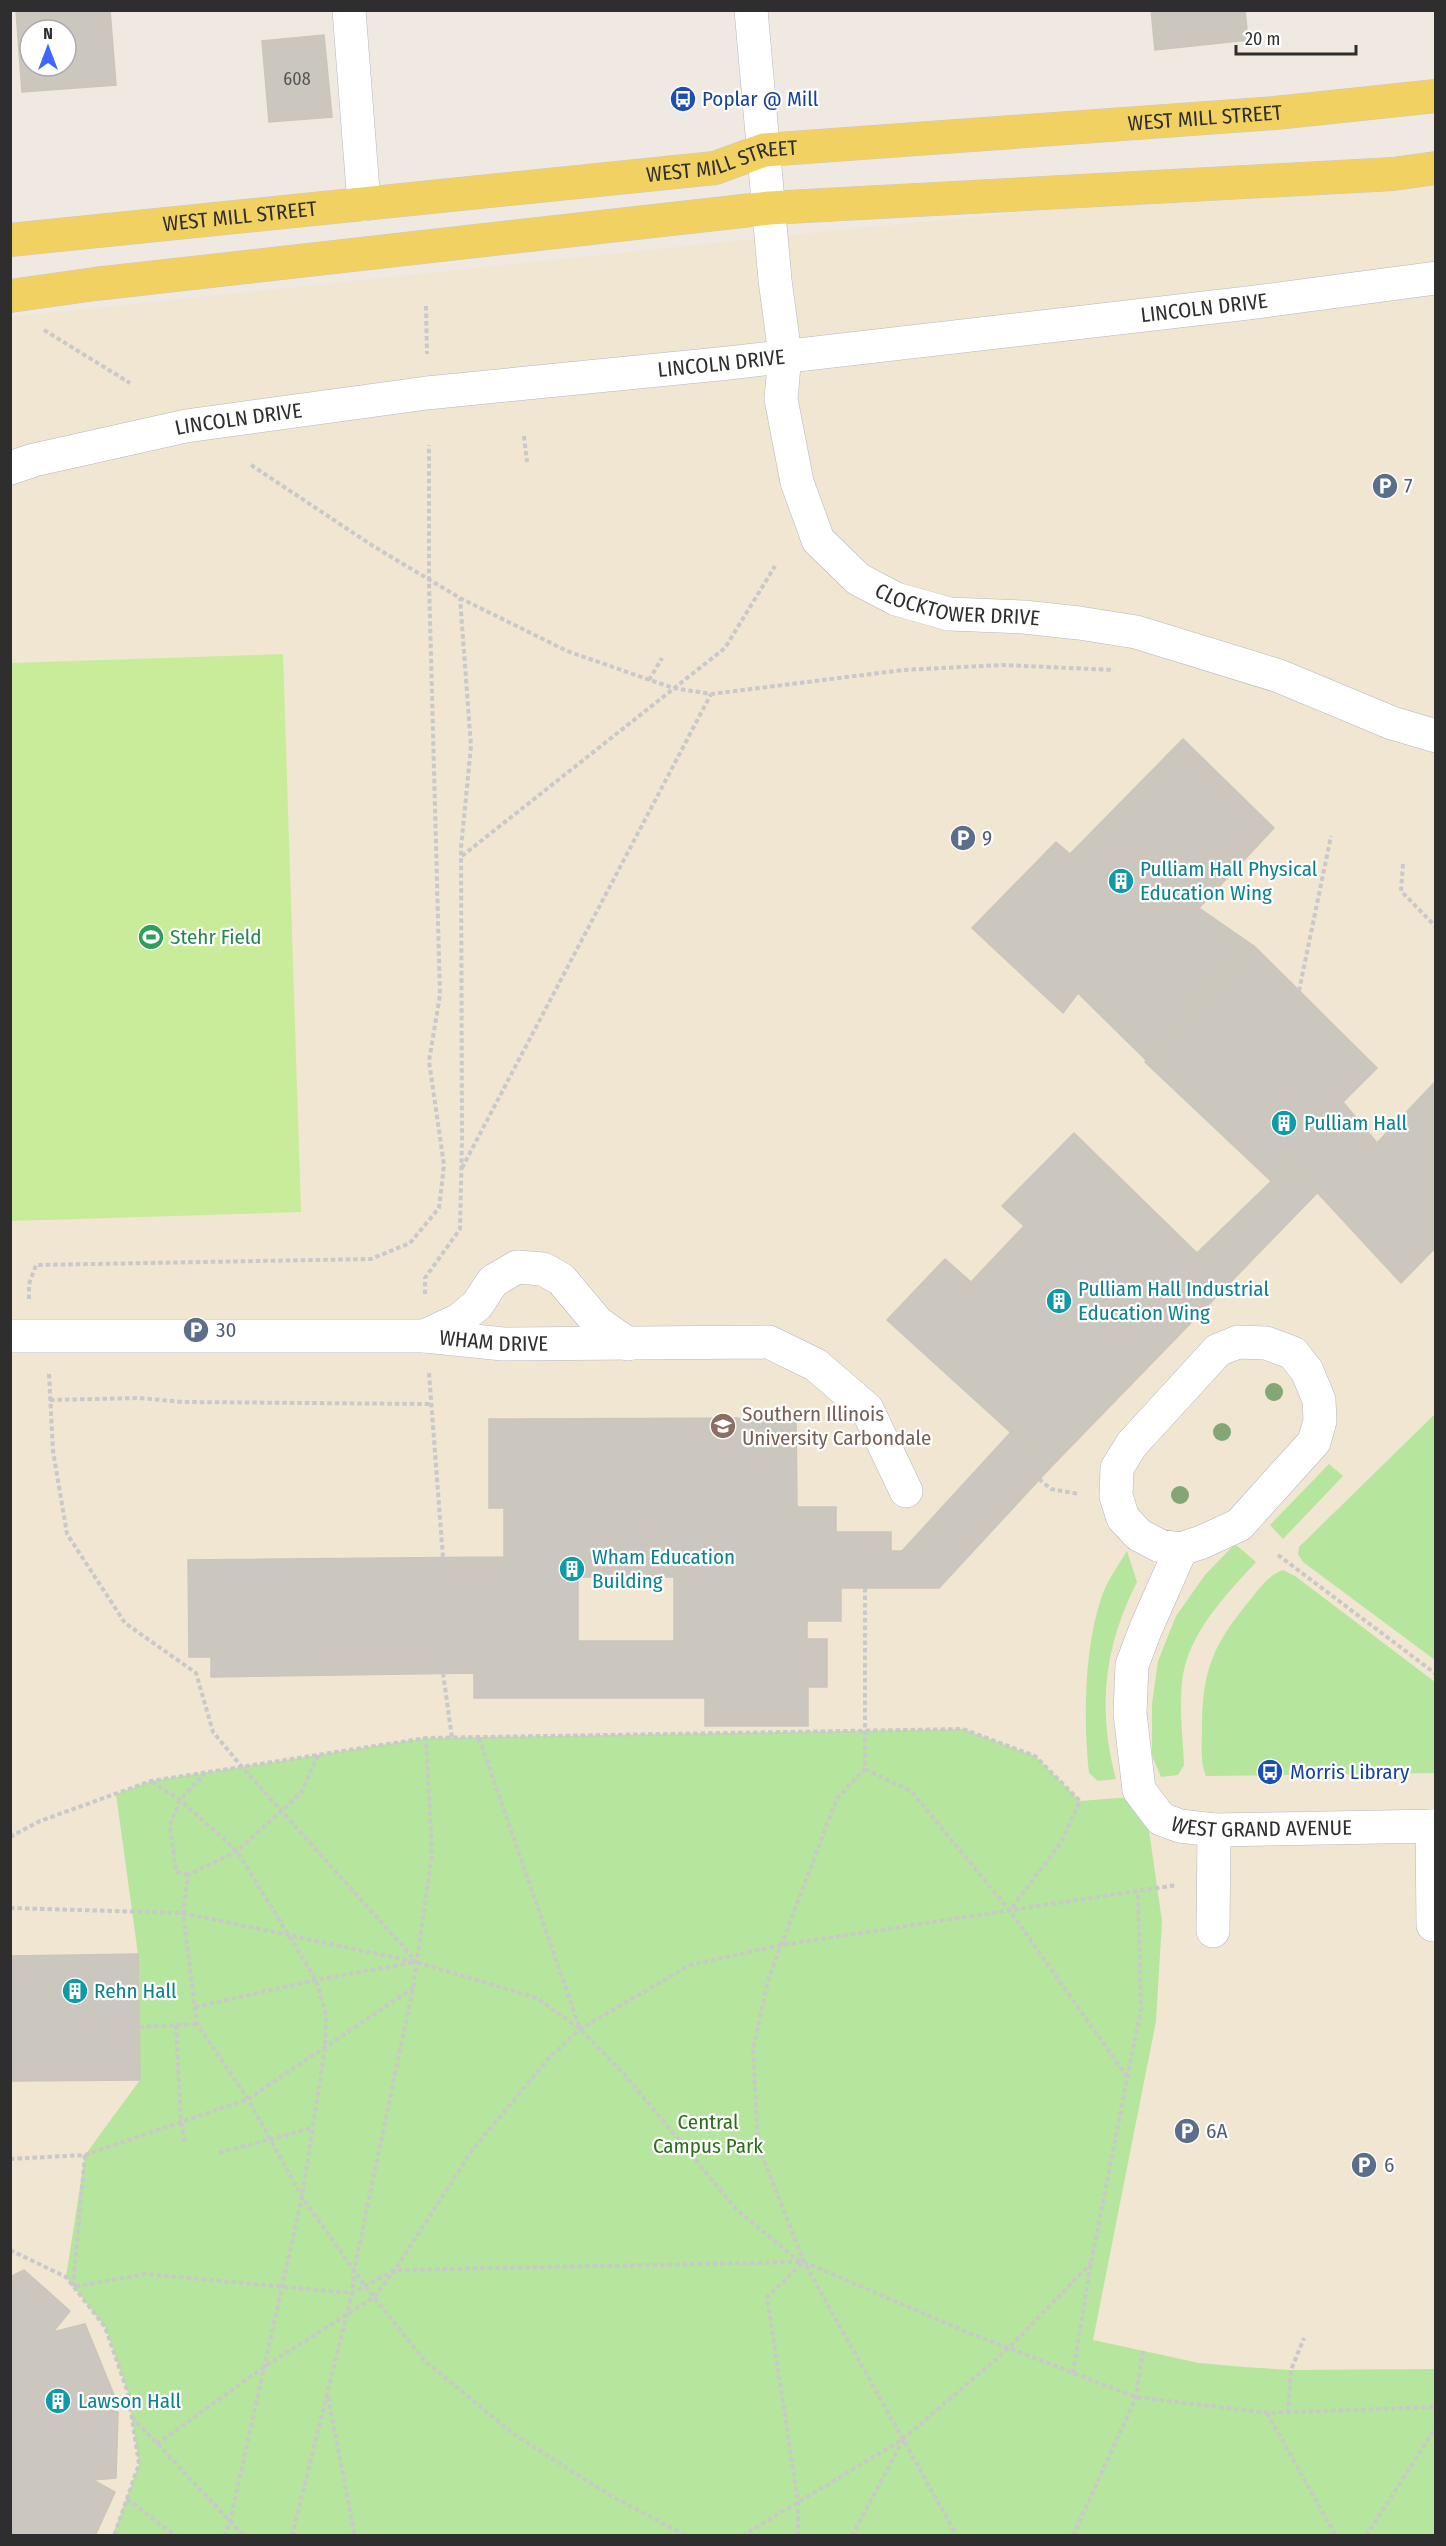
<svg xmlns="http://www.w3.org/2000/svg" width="1446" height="2546" font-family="'Fira Sans Condensed',sans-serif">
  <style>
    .education { fill: #f0e6d1 }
    .green { fill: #b6e59e }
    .pitch { fill: #c9ec9a }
    .building { fill: #cbc7bf; stroke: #cbc5ba; stroke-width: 1.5; fill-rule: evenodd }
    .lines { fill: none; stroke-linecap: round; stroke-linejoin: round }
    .minor-casing { stroke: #b4b7c1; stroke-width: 34 }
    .major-casing { stroke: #c9c9c9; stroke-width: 34 }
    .path { stroke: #c9c9c9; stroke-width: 4; stroke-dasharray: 4.5 3; stroke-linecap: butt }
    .minor { stroke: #fff; stroke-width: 33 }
    .major { stroke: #f2d163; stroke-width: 33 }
    .tree { fill: #84a574 }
    .labels { text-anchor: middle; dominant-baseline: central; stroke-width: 4.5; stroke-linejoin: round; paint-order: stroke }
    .number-label { font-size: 18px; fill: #555452 }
    .transit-label { font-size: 21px; fill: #164399; stroke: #fff; text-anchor: start }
    .street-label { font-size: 21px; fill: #2e2e2e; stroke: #fff }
    .service-label { font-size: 21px; fill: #4e5e75; stroke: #fff; text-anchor: start }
    .culture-label { font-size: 21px; fill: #0d838f; stroke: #fff; text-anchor: start }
    .leisure-label { font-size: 21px; fill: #27864d; stroke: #fff; text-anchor: start }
    .education-label { font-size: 21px; fill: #785e54; stroke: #fff; text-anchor: start }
    .park-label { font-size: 21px; fill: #2c6e1b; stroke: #fff }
  </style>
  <rect width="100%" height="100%" fill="#efe9e1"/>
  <!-- education -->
  <path class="education" d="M1435,172V2535H11L10,317L849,229Z"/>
  <!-- green -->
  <g class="green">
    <path d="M1435,1414V1660L1303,1562L1298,1554L1299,1547Z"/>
    <path d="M1329,1464L1343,1476L1283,1539L1270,1525Z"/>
    <path d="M1235,1544L1256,1562C1225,1596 1187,1634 1182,1682C1179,1709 1183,1738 1184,1765L1178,1775L1161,1777L1152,1755V1704L1158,1661L1176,1616L1205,1575Z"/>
    <path d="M1127,1551L1137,1582C1104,1646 1097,1709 1116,1779L1098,1781L1089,1773C1083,1720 1084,1636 1106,1586C1112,1574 1120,1562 1127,1551Z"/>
    <path d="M1283,1570L1295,1576L1435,1682V1773L1206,1776C1200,1761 1202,1747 1202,1731C1202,1671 1212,1646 1250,1600C1260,1588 1267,1576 1283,1570Z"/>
    <path d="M963,1729L1035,1756L1080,1801L1144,1796L1162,1921L1156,2021L1093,2340L1199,2363L1244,2367L1291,2370L1435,2369V2535H113L139,2464L128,2393L105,2327L66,2277L85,2155L140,2080L138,1954L116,1794L151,1781L426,1738Z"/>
  </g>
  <!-- pitch -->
  <path class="pitch" d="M283,654L301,1212L11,1221V663Z"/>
  <!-- building -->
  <g class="building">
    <path d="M16,10H110L116,85L22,92ZM30,30H66V66H30Z"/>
    <path d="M1151,10H1245L1248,40L1155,50Z"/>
    <path d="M324,35L332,117L269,122L262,41Z"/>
    <path d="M1183,739L1274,828L1199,908L1254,946L1146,1060L1078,993L1063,1013L972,928L1056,842L1070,854Z"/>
    <path d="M1254,946L1377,1068L1343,1102L1377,1143L1436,1081V1247L1401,1283L1290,1163L1271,1181L1145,1062Z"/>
    <path d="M1074,1133L1197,1253L1290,1163L1318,1192L1050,1468L887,1320L945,1259L971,1282L1024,1226L1002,1206Z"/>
    <path d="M796,1418L797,1507H836V1532H891V1551H902L1011,1432L1050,1468L939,1588H841V1621H807V1639H827V1687H808V1726H705V1698H474V1673L211,1677V1657H189L188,1560L504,1557V1508H489V1419ZM578,1577H674V1641H578Z"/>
    <path d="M138,1954L140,2080L10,2081V1956Z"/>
    <path d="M24,2270L70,2311L53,2332L85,2324L114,2395L97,2407L118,2412L116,2478L93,2480L115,2492L95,2536H10V2277Z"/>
  </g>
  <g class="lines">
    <!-- minor casing -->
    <g class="minor-casing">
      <g id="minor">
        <path d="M349,10L364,204"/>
        <path id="s1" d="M751,10L775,280L785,355L781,399L797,482L818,540L858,579L896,599L949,614L1024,617L1079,623L1136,632L1279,676L1392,723L1436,736"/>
        <path id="s2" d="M10,468L34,460L186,426L427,393L729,363L1248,303L1436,278"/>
        <path id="s3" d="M10,1336H425L503,1344L769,1342L816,1365L867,1409L906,1491"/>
        <path d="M425,1336L459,1320L477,1305L493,1281L517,1267L543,1269L561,1279L598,1323L628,1344"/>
        <path d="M1238,1342L1266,1343L1293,1353L1307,1371L1319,1400L1320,1421L1314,1442L1239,1525L1202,1542L1181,1549L1160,1546L1139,1535L1123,1518L1116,1496L1117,1468L1132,1444L1218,1350Z"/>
        <path id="s4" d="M1181,1549L1146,1628L1132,1665L1130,1713L1139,1790L1161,1819L1180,1826L1214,1830L1436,1826"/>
        <path d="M1432,1826L1433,1925"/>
        <path d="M1213,1931L1214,1830"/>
      </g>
    </g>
    <!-- major casing -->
    <g class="major-casing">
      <g id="major">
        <path id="s5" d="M10,240L715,168L764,150L1275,113L1436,96"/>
        <path d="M10,296L95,284L769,208L1393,174L1436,168"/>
      </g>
    </g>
    <!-- path -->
    <g class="path">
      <path d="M426,306L427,354"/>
      <path d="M44,330L130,383"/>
      <path d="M524,436L527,462"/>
      <path d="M251,465L373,546L460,598L567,651L673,688L711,694L903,670L1003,665L1114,670"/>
      <path d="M649,680L662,658"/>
      <path d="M462,856L725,648L775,566"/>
      <path d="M1403,864L1401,891L1436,927"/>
      <path d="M1299,991L1331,836"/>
      <path d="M462,1168L711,694"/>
      <path d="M425,1294V1278L460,1229L462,1139L461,848L471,746L460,598"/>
      <path d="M29,1299V1284L36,1265L371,1259L410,1243L439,1208L444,1165L429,1061L440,995L429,581V445"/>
      <path d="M429,1373L443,1558"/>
      <path d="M49,1374L53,1451L67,1534L125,1623L196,1673L213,1732L242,1767L416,1961"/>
      <path d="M1436,1390V1393"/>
      <path d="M50,1400L139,1398L183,1402L431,1404"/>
      <path d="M1039,1479L1051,1489L1079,1494"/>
      <path d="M1278,1555L1436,1674"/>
      <path d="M865,1588V1769L837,1798L768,1980L753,2049L758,2145L804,2262L957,2536"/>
      <path d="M443,1673L452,1738"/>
      <path d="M479,1738L580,2029"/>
      <path d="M318,1755L301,1793L237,1851L188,1875L183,1913L197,2024L248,2099L302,2197L365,2286L424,2360L512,2433L611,2496L687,2536"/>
      <path d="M865,1769L911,1791L1010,1911L1128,2078"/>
      <path d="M152,1782L180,1800L237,1851L316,1980L326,2015L325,2048L302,2197L230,2521L225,2536"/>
      <path d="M10,1837L40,1821L151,1781L426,1738L963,1729L1035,1756L1080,1801L1060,1844L1010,1910"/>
      <path d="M188,1875L176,1872L170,1825L180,1800L205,1773"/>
      <path d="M10,1908L183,1913L416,1962L537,1998L580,2029L624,2074L738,2211L795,2258L969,2333L1136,2397L1267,2413L1436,2407"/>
      <path d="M195,2007L316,1980L415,1962"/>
      <path d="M176,2025L181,2121L185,2144"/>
      <path d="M139,2027L197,2024"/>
      <path d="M219,2153L312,2128"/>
      <path d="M85,2155L73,2287L145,2274L352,2293L395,2270L802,2262"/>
      <path d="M10,2159L85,2155L248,2099L413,1988"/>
      <path d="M10,2250L66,2277L105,2327L128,2393L139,2464L114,2536"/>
      <path d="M1073,2373L1091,2263L1141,2009L1138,1891"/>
      <path d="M328,2397L355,2536"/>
      <path d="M1267,2413L1336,2536"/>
      <path d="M1288,2413L1291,2370L1304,2338"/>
      <path d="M132,2417L244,2536"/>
      <path d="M157,2444L264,2367L374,2297L395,2270L471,2152L548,2059L580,2029L690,1965L781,1945L1177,1885"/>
      <path d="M127,2499L176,2536"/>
      <path d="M292,2536L352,2293L354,2271L413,1988L432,1854L426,1738"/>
      <path d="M742,2536L903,2439L1009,2348L1091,2263"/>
      <path d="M798,2536V2502L767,2297L804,2262"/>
      <path d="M852,2536L903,2440"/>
      <path d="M1073,2536L1136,2397L1143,2351"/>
      <path d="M1366,2536L1436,2427"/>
    </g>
    <!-- minor -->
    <use href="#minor" class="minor"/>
    <!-- major -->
    <use href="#major" class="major"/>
  </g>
  <!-- trees -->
  <g class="tree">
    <circle cx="1274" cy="1392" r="9"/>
    <circle cx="1222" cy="1432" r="9"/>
    <circle cx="1180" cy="1495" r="9"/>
  </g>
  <!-- icons -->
  <defs>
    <g id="bus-disc" transform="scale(1.35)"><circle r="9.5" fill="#1a4fb4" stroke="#fff"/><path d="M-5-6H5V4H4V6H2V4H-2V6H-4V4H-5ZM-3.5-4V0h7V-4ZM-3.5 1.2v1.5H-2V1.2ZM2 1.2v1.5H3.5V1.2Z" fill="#fff"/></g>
    <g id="parking-disc" transform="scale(1.35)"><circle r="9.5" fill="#5c6f8a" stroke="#fff"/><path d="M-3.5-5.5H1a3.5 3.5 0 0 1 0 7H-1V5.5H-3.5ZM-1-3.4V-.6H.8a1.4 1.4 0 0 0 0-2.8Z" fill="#fff"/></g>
    <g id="building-disc" transform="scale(1.35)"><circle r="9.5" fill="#0f9aa8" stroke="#fff"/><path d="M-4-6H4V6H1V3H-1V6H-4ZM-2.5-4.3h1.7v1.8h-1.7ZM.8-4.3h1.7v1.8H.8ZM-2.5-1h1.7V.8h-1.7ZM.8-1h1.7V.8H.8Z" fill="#fff"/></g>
    <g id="stadium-disc" transform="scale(1.35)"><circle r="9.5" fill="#2e9e5b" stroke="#fff"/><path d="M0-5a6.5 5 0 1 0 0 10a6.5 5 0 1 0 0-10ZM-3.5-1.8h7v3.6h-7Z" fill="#fff"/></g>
    <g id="university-disc" transform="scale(1.35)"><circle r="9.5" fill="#8d6e63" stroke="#fff"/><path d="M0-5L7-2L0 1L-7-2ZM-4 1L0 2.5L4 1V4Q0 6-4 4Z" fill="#fff"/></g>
  </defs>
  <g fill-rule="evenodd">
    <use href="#bus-disc" x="683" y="99"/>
    <use href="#parking-disc" x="1385" y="486"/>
    <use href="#parking-disc" x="963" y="838"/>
    <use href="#building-disc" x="1121" y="881"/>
    <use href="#stadium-disc" x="151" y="937"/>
    <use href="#building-disc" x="1284" y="1123"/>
    <use href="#building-disc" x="1059" y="1301"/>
    <use href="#parking-disc" x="196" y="1330"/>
    <use href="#university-disc" x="723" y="1426"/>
    <use href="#building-disc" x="572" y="1569"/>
    <use href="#bus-disc" x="1270" y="1772"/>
    <use href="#building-disc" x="75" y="1991"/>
    <use href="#parking-disc" x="1187" y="2131"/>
    <use href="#parking-disc" x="1364" y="2165"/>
    <use href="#building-disc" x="58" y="2401"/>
  </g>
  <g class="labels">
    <!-- number labels -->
    <g class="number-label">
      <text x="297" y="79">608</text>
    </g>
    <!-- transit labels -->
    <g class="transit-label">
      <text x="702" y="99">Poplar @ Mill</text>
      <text x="1290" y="1772">Morris Library</text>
    </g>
    <!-- street labels -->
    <g class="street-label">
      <text stroke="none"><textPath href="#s5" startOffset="1203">WEST MILL STREET</textPath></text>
      <text stroke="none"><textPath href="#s5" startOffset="717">WEST MILL STREET</textPath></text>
      <text stroke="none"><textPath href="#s5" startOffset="231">WEST MILL STREET</textPath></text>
      <text stroke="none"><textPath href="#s2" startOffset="1206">LINCOLN DRIVE</textPath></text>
      <text stroke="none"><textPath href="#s2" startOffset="720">LINCOLN DRIVE</textPath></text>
      <text stroke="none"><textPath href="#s2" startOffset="234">LINCOLN DRIVE</textPath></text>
      <text stroke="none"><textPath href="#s1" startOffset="698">CLOCKTOWER DRIVE</textPath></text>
      <text stroke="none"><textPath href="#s3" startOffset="484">WHAM DRIVE</textPath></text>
      <text stroke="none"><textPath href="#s4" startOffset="390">WEST GRAND AVENUE</textPath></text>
    </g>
    <!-- service labels -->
    <g class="service-label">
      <text x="1404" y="486">7</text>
      <text x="982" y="838">9</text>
      <text x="216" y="1330">30</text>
      <text x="1206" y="2131">6A</text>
      <text x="1384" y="2165">6</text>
    </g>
    <!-- culture labels -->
    <g class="culture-label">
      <text x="1140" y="869">Pulliam Hall Physical<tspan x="1140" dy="24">Education Wing</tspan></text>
      <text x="1304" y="1123">Pulliam Hall</text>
      <text x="1078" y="1289">Pulliam Hall Industrial<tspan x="1078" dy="24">Education Wing</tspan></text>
      <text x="592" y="1557">Wham Education<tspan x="592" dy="24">Building</tspan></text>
      <text x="94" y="1991">Rehn Hall</text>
      <text x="78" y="2401">Lawson Hall</text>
    </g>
    <!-- leisure labels -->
    <g class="leisure-label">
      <text x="170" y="937">Stehr Field</text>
    </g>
    <!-- education labels -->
    <g class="education-label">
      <text x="742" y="1414">Southern Illinois<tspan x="742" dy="24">University Carbondale</tspan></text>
    </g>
    <!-- park labels -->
    <g class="park-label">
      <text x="708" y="2122">Central<tspan x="708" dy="24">Campus Park</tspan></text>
    </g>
  </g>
  <!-- border -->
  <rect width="1446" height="2546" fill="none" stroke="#2e2e2e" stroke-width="24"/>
  <!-- north arrow -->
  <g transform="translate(48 48)"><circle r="28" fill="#ffffff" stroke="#ababab" stroke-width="1.5"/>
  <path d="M0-4.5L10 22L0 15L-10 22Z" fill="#4264fb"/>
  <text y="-9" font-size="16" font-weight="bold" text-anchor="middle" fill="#2e2e2e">N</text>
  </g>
  <!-- scale -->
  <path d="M1236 45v9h120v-9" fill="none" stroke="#2e2e2e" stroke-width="3"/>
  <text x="1245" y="45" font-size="18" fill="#2e2e2e" stroke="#ffffff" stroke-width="4.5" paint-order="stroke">20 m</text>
</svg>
